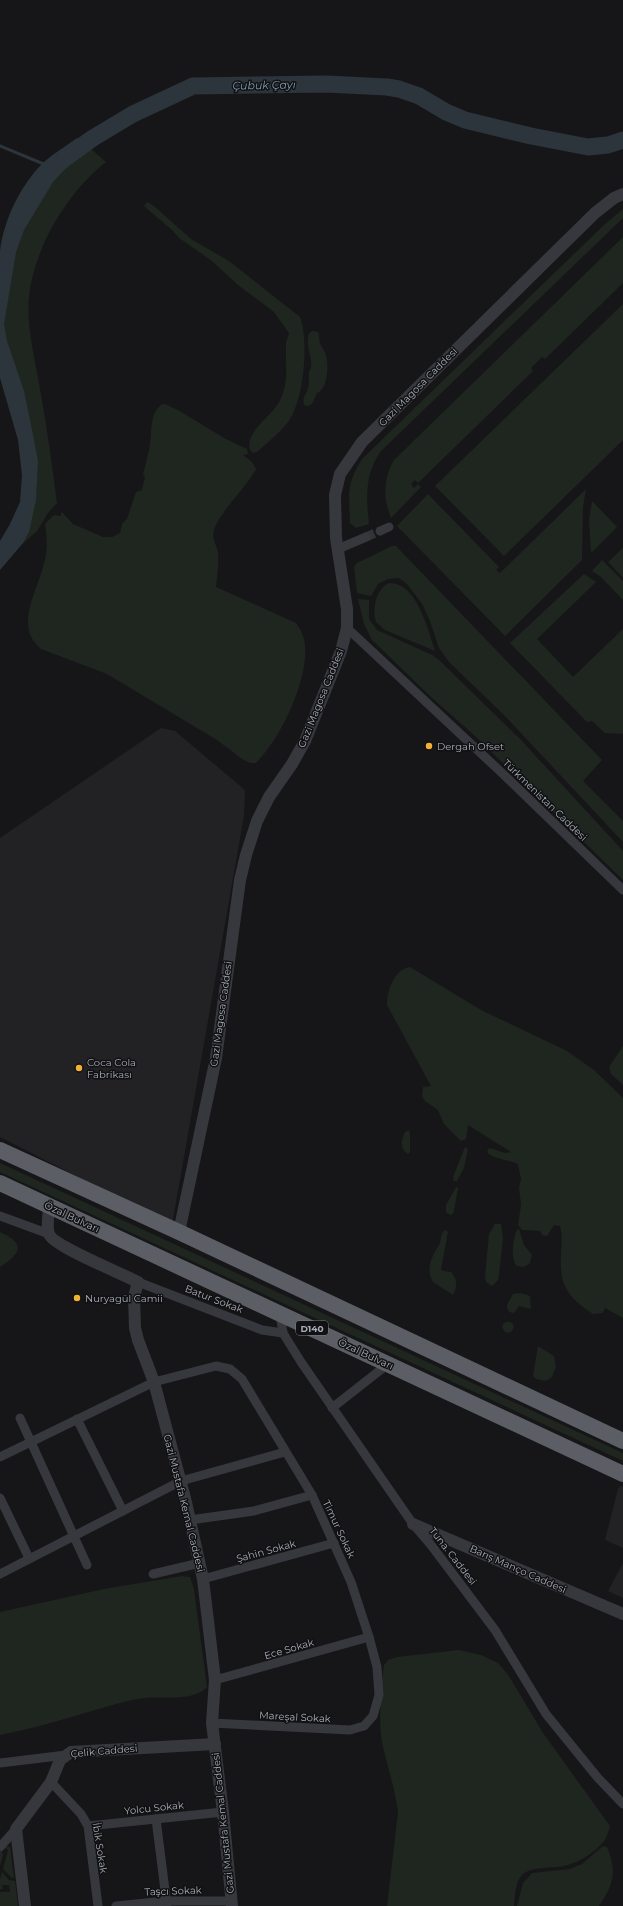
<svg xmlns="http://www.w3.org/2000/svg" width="623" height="1906" font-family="Montserrat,sans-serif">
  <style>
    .built { fill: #222225 }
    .green { fill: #1e261f }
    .water { fill: #2c353c }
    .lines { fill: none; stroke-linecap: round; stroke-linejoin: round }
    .stream { stroke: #2c353c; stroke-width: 3 }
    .river { stroke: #2c353c; stroke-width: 17 }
    .minor-tunnel { stroke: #333438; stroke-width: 9; stroke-dasharray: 9 4.5; stroke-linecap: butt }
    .minor { stroke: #37383d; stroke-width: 9 }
    .tertiary { stroke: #37383d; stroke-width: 12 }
    .trunk { stroke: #5b5e65; stroke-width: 16 }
    .poi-dot { fill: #f2b134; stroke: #111113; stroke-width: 1.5 }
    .labels { text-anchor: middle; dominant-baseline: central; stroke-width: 3; stroke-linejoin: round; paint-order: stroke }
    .shield { fill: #111113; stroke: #7b7e86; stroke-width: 1 }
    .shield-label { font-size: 9px; font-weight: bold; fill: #a8adb8 }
    .street-label { font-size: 10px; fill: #a8adb8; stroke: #111113 }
    .poi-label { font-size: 10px; fill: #a8adb8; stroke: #111113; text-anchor: start }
    .water-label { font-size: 11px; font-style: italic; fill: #7f9bb3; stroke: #111113 }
  </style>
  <rect width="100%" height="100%" fill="#161618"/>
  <!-- built -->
  <g class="built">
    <path d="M161,728L175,731L245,790L244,816L172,1225L0,1137V838Z"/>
    <path d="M621,1486L623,1487V1548L605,1540L618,1489Z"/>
    <path d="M623,1563V1598L608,1591Z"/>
  </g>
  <!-- green -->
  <g class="green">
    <path d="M91,149L106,162C68,191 34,248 29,296C26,327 35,358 40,389C47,427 52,465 57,503L48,513L37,531L12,553L34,499L3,334V311L19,229L50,177Z"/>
    <path d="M147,202L154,206L191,239L229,261L300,317C309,341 304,397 290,419C285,428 265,445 257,452L253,453L250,450C245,432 269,418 278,404C290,383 285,367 286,344C286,341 288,337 289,333L274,312L238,285L212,261L179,238L173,231L144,206Z"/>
    <path d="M623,209V218L380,452C365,475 366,497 369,524L356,528L350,523C349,495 346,484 362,459L605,224Z"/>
    <path d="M623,237V283L545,359L542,357L531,368L533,371L418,483L415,480L411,484L414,488L418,484L421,487L391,518C383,498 383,479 394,460Z"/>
    <path d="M623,304V440L504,556L435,486Z"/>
    <path d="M313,331L318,332C320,337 319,340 320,344C322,348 325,351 326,355C329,365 328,389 317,393L312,404L308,406L304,405C302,397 306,395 308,388C310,383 308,377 309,372C309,370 311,369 311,367C313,360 305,346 309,333Z"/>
    <path d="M165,404L178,410L224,438L247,449L248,454L243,455L252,462L256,469C246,488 219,513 214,530C211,539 217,545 218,553C219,564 217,576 216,587L296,623C301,630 305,638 305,646C308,681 281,738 256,763H250L242,759L217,740L107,674L41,649C13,626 38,591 44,563C48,550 47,537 45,524L54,515L60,516L62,512L73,524L103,537H112L120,533L122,524L127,519L136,492L142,490L145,477L143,475C145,467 147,458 149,450C153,434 148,416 161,405Z"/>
    <path d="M586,489L583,507L582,560L505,636L397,526L428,494L499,567L496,570L500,573Z"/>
    <path d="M592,501L617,527L591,553L589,520Z"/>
    <path d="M392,546H396L602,760L583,781L623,821V842L504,715L449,662L439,648L430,621L422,604L407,584L399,578L388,579L378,584L371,596L357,593L354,567L357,563Z"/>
    <path d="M623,548V578L608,562Z"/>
    <path d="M602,560L623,581V600L601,577L592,571Z"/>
    <path d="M584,574L596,582L537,639L573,677L623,629V734L605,733L592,721L587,722L510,643Z"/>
    <path d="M389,583C417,582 428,630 435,651L385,630L376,622C372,608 376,589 389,583Z"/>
    <path d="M358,599L369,600V619L377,630L432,655L438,659L522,741L623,851V880L473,734L432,698L372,640L364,624Z"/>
    <path d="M410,967L481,1010L567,1051L594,1070L623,1098V1318L605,1308L603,1313L593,1314C569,1298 559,1286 561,1256C561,1245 563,1237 560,1226L554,1225L547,1236L542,1235L540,1231L522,1230L518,1225L521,1205L519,1188L521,1179L518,1164C508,1159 494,1160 487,1152L489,1148C497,1149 504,1155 511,1152L468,1125L466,1139L461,1141L444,1124L438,1110L425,1101L422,1096L423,1087L431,1086L387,1005C387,991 394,969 410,967Z"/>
    <path d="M623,1046V1085L611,1074L609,1067Z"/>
    <path d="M409,1130L410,1134V1152L408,1154C399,1148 401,1140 405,1132Z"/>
    <path d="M465,1147L468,1149L464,1168L457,1181H454L453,1177Z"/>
    <path d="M0,1163L623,1453V1461L0,1172Z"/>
    <path d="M456,1187L458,1188L454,1211L453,1214L450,1215L446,1212V1205Z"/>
    <path d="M495,1224H501L503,1238L499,1275L498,1280L492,1286L486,1282L485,1277L489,1234Z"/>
    <path d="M519,1229L524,1245L532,1255L530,1263L524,1267L517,1266C510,1260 513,1238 517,1230Z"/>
    <path d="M445,1230L448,1232L441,1269L443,1271L451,1272C457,1279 458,1286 453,1295L433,1282C425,1269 432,1256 439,1245C442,1240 439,1235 445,1230Z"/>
    <path d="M0,1232C27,1244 20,1254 0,1267Z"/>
    <path d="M521,1293L530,1296L531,1309L519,1306L515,1312L512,1313L508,1311L507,1305L513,1294Z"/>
    <circle cx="508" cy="1327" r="5.5"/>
    <path d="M538,1346L554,1356L556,1367L552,1377L546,1381L536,1379L533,1376Z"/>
    <path d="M182,1576L190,1577L194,1589L207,1687C193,1702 163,1696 145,1698C127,1700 109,1706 92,1711C61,1720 31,1729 0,1735V1612L104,1589Z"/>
    <path d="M459,1650L481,1655L498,1663L509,1676L543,1733L610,1826C609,1830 607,1836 605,1840C594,1854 574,1866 557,1867C546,1868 529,1867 521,1876C515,1883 515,1897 514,1906H387L398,1812C395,1788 387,1766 382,1742C378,1718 381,1689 384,1665L388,1660L397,1657Z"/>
    <path d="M5,1846L10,1847L14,1878L11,1877L3,1869L8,1850L6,1848L2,1851L3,1855L0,1866V1852Z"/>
    <path d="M603,1846L607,1847C617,1872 614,1884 599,1906H517L523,1883L532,1873L570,1869L582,1864Z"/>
    <path d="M2,1872L9,1880L15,1881L18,1906H0V1892H10L9,1885H2L3,1889H0V1879Z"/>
  </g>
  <!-- water -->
  <path class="water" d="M77,138L91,149L64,170L53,182L24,230L16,252L4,324L7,341L24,391L32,430L38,461L36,500L29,532L23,543L0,570V541L10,524L20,502L22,475L18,440L0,378V251C4,219 21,184 44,162C54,153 66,146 77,138Z"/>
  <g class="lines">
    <!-- stream -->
    <path class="stream" d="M0,146L46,165"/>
    <!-- river -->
    <path class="river" d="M65,158L93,138L133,114L193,86L326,84L387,87L399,89L419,96L446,112L465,120L531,136L588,147L608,145L623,140"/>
    <!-- minor-tunnel -->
    <path class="minor-tunnel" d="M366,537L380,531"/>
    <!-- minor -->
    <g class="minor">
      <path d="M380,531L389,527"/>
      <path d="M338,549L366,537"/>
      <path d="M347,628L502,773L623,890"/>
      <path d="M0,1216L49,1234"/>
      <path d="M138,1282L262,1330L283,1333"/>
      <path d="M280,1314L283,1333L301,1362L413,1524L431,1545L495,1630L546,1714L598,1778L623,1804"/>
      <path d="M332,1408L388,1364"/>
      <path d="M20,1418L87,1565"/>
      <path d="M77,1419L123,1511"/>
      <path d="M0,1457L154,1382L216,1366L230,1369L242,1379L312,1495L351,1582L369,1637L377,1667L379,1695L373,1716L364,1726L350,1730L212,1723"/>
      <path d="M0,1498L29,1558"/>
      <path d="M190,1520L254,1511L312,1495"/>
      <path d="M0,1574L181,1481L285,1452"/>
      <path d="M153,1574L200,1563"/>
      <path d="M203,1579L334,1543"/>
      <path d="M215,1680L369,1637"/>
      <path d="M0,1763L66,1755"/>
      <path d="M51,1782L81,1814L88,1826L98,1906"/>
      <path d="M156,1819L167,1906"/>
      <path d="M88,1826L223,1812"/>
      <path d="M0,1847L16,1829"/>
      <path d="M116,1906L166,1901H231"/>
    </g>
    <!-- tertiary -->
    <g class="tertiary">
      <path d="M49,1206C49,1214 46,1226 49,1234C53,1246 123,1274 138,1282L134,1297L135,1328L138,1340L154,1382L166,1427L185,1498L203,1579L215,1680L212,1723L223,1812L232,1906"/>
      <path d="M179,1232L216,1058L240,880L246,855L257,821L269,797L292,764L305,741L341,651L347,628V609L336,538L335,495L340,474L362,442L595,213L614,198L623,194"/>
      <path d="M413,1524L623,1614"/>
      <path d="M25,1906L16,1829L51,1782L60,1760L71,1752L215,1744"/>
    </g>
    <!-- trunk -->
    <g class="trunk">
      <path d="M0,1150L179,1232L623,1441"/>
      <path d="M0,1183L623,1474"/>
    </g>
  </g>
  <!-- markers -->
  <g class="poi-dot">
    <circle cx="429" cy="746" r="4"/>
    <circle cx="79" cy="1068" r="4"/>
    <circle cx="77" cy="1298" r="4"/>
  </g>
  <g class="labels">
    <!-- shield labels -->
    <rect class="shield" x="296" y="1321" width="32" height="14" rx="3"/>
    <g class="shield-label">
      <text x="312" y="1328">D140</text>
    </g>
    <!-- street labels -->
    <g class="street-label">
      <text transform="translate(418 387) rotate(-45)">Gazi Magosa Caddesi</text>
      <text transform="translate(321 698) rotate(-68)">Gazi Magosa Caddesi</text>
      <text transform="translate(545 800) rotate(44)">Türkmenistan Caddesi</text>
      <text transform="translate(221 1014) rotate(-82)">Gazi Magosa Caddesi</text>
      <text transform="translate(72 1217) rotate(25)">Özal Bulvarı</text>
      <text transform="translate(214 1299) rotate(21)">Batur Sokak</text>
      <text transform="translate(366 1354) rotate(25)">Özal Bulvarı</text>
      <text transform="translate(184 1503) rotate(76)">Gazi Mustafa Kemal Caddesi</text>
      <text transform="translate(339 1529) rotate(65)">Timur Sokak</text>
      <text transform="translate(266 1551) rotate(-15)">Şahin Sokak</text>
      <text transform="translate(453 1556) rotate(52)">Tuna. Caddesi</text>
      <text transform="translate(518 1569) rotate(24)">Barış Manço Caddesi</text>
      <text transform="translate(289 1649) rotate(-16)">Ece Sokak</text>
      <text transform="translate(295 1717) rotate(3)">Mareşal Sokak</text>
      <text transform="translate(104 1751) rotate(-5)">Çelik Caddesi</text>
      <text transform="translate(154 1808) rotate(-6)">Yolcu Sokak</text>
      <text transform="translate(223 1823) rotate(-96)">Gazi Mustafa Kemal Caddesi</text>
      <text transform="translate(100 1848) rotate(81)">İbik Sokak</text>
      <text transform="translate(173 1891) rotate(-2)">Taşcı Sokak</text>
    </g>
    <!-- poi labels -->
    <g class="poi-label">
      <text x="437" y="746">Dergah Ofset</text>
      <text x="87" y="1062">Coca Cola<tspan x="87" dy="12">Fabrikası</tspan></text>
      <text x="85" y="1298">Nuryagül Camii</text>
    </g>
    <!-- water labels -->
    <g class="water-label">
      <text transform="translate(264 85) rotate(-1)">Çubuk Çayı</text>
    </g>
  </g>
</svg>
